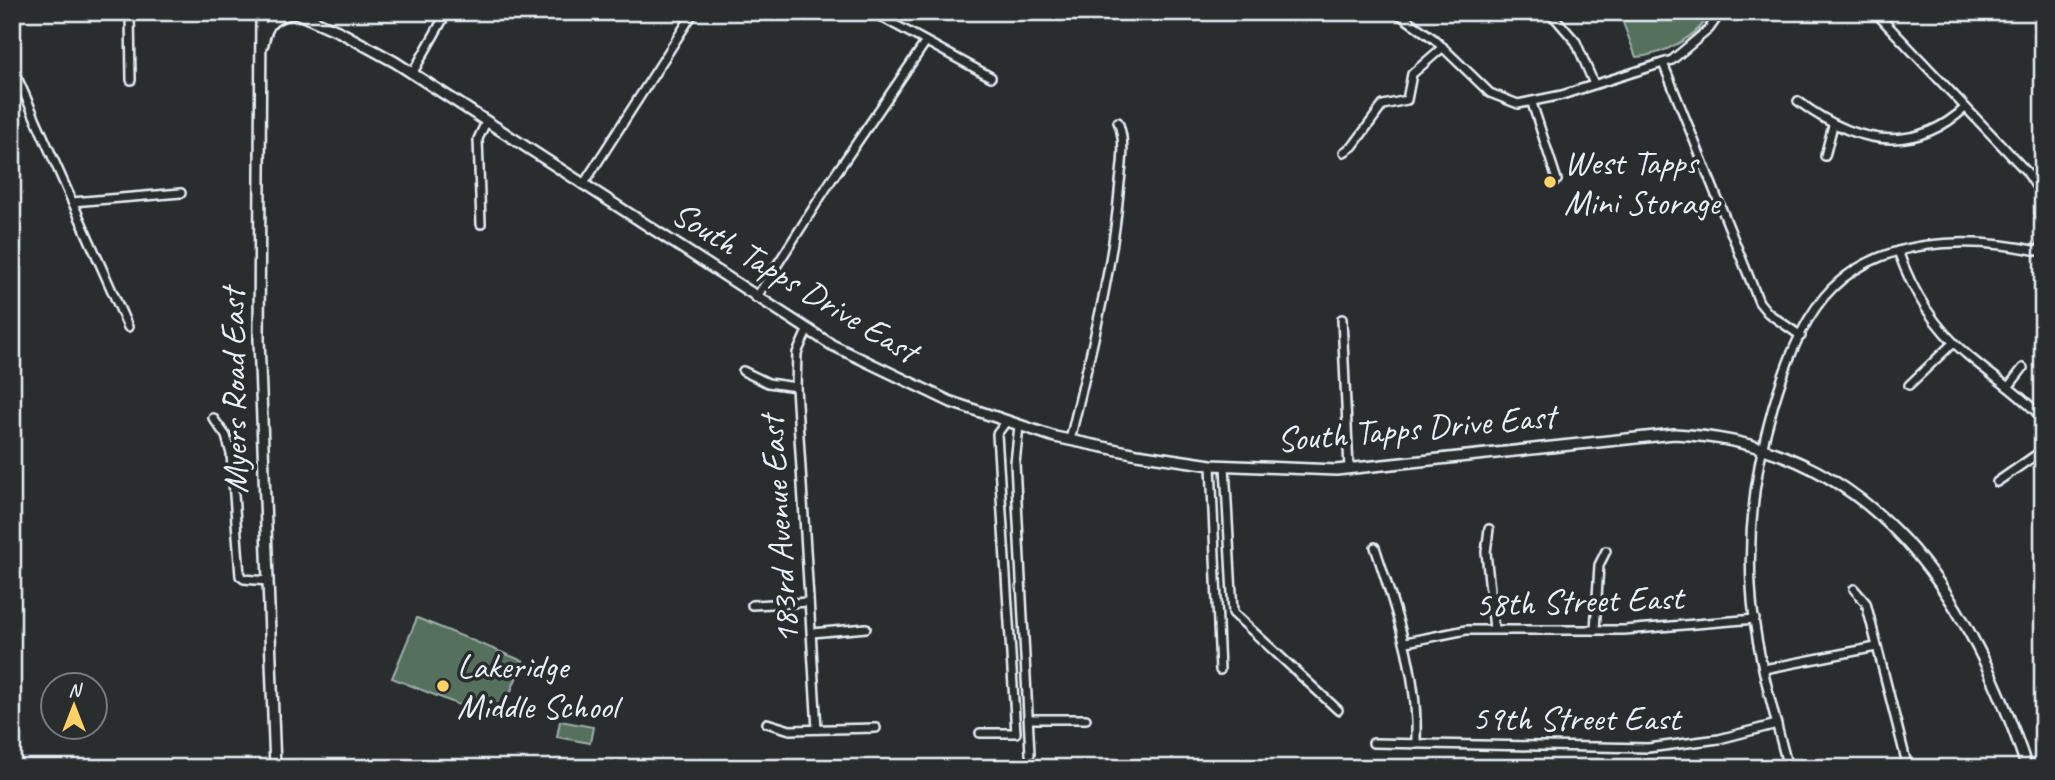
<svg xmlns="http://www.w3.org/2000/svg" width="2055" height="780" font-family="Caveat,sans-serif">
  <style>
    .green { fill: #556f5d; stroke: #9eb0aa; stroke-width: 2 }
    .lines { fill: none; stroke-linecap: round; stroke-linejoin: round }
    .minor-casing { stroke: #e8f1f8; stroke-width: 12 }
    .tertiary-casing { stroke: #e8f1f8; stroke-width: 14 }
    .minor { stroke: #2a2d2e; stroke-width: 7 }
    .tertiary { stroke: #2a2d2e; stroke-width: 9 }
    .poi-dot { fill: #ffd166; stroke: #2a2d2e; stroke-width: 2.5 }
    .labels { text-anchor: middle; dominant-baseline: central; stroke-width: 7; stroke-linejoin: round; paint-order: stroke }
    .poi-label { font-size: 35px; fill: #e8f1f8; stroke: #2a2d2e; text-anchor: start }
    .street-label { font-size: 35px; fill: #e8f1f8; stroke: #2a2d2e }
  </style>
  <rect width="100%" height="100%" fill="#2a2d2e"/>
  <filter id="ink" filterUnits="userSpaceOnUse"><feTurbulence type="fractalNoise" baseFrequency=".0143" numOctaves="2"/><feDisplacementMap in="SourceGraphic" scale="14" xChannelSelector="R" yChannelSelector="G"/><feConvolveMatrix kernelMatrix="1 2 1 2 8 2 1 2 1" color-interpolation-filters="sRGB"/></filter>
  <g filter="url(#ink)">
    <!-- green -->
    <g class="green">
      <path d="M1619,12H1711C1698,37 1663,55 1636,57Z"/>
      <path d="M417,618L523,661L499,721L392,678Z"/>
      <path d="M560,721L593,727L590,743L557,737Z"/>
    </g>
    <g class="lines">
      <!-- minor casing -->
      <g class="minor-casing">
        <g id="minor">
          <path d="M130,12L131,80"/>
          <path d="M872,12L991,77"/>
          <path d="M1396,12L1434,39L1490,93L1518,104L1562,95L1672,60L1709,29L1721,12"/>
          <path d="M1550,12L1576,42L1594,84"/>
          <path d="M1875,12L2026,171L2040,192L2043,204"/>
          <path d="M1663,63L1759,302L1768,313L1801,336"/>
          <path d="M12,66L128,327"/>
          <path d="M412,74L447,12"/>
          <path d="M1798,101C1851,141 1910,158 1965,108"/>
          <path d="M1532,103L1557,180"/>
          <path d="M1344,152L1353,146L1383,105L1407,100L1412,74L1443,47"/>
          <path d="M1825,156L1833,125"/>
          <path d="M583,185L694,12"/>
          <path d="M72,202L181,193"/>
          <path d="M481,224L478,139L486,122"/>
          <path d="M1898,251C1912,290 1933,326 1965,353C1991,376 2020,393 2043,419"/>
          <path d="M2040,251L2043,237"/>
          <path d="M756,298L832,179L925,43"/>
          <path d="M1342,319L1349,469"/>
          <path d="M807,331L797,353L796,387L817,729"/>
          <path d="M743,371L768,383L796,387"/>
          <path d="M1909,385L1953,343"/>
          <path d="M2009,386L2023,368"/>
          <path d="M213,418L226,436L231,454L240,576L244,579L268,581"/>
          <path d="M1019,426L1015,463L1030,754"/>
          <path d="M1070,440C1089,358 1112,275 1119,192C1121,169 1127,144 1118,122"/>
          <path d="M1211,465L1220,670"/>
          <path d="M1225,466L1233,613L1338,710"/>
          <path d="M1997,482L2043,450"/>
          <path d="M1489,529L1486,552L1494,629"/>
          <path d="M1375,547C1396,612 1419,673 1416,744"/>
          <path d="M1854,589L1866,603L1908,768"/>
          <path d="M2041,600H2043"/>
          <path d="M752,605L809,602"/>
          <path d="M1595,630L1599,565L1606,551"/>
          <path d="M812,633L866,628"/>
          <path d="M1406,642L1466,630H1624L1755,619"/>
          <path d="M1764,669L1876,647"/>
          <path d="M1029,719H1086"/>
          <path d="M767,723L790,730L876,728"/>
          <path d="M980,733H1016L997,434L1006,422"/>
          <path d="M1373,743L1648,748L1719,739L1777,724"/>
          <path d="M1788,768C1773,708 1754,648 1751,586C1748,525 1756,465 1773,407C1784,370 1799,327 1824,297C1876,235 1971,236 2043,252"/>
        </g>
      </g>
      <!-- tertiary casing -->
      <g class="tertiary-casing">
        <g id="tertiary">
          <path d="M261,12L259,339L275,768"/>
          <path d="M294,12L340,32L395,62L832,345L951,402L1055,437L1137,454L1211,465L1336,470L1674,434C1873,442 1970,595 2027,768"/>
          <path d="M263,44C267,22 274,17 295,13"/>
        </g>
      </g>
      <!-- minor -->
      <use href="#minor" class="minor"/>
      <!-- tertiary -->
      <use href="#tertiary" class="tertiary"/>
    </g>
  </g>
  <!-- markers -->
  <g class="poi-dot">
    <circle cx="1550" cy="182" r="7"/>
    <circle cx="443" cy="686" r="7"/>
  </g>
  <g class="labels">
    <!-- poi labels -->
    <g class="poi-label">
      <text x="1564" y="162">West Tapps<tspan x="1564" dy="40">Mini Storage</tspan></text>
      <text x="457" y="666">Lakeridge<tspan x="457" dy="40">Middle School</tspan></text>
    </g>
    <!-- street labels -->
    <g class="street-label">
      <text transform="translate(795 282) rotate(31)">South Tapps Drive East</text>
      <text transform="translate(234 391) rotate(-91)">Myers Road East</text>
      <text transform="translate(1416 428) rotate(-5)">South Tapps Drive East</text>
      <text transform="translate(779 530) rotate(-94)">183rd Avenue East</text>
      <text transform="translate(1579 601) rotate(-2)">58th Street East</text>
      <text x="1576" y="718">59th Street East</text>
    </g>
  </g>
  <!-- margin -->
  <rect width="2055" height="780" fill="none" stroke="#2a2d2e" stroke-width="42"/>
  <rect x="21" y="21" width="2013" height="738" fill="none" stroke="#e8f1f8" stroke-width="2.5" filter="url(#ink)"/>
  <!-- north arrow -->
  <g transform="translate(74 706)"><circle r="33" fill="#2a2d2e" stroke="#767b7f" stroke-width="2"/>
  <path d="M0-5L12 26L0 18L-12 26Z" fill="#ffd166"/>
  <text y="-10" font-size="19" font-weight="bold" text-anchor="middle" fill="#e8f1f8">N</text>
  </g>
</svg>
